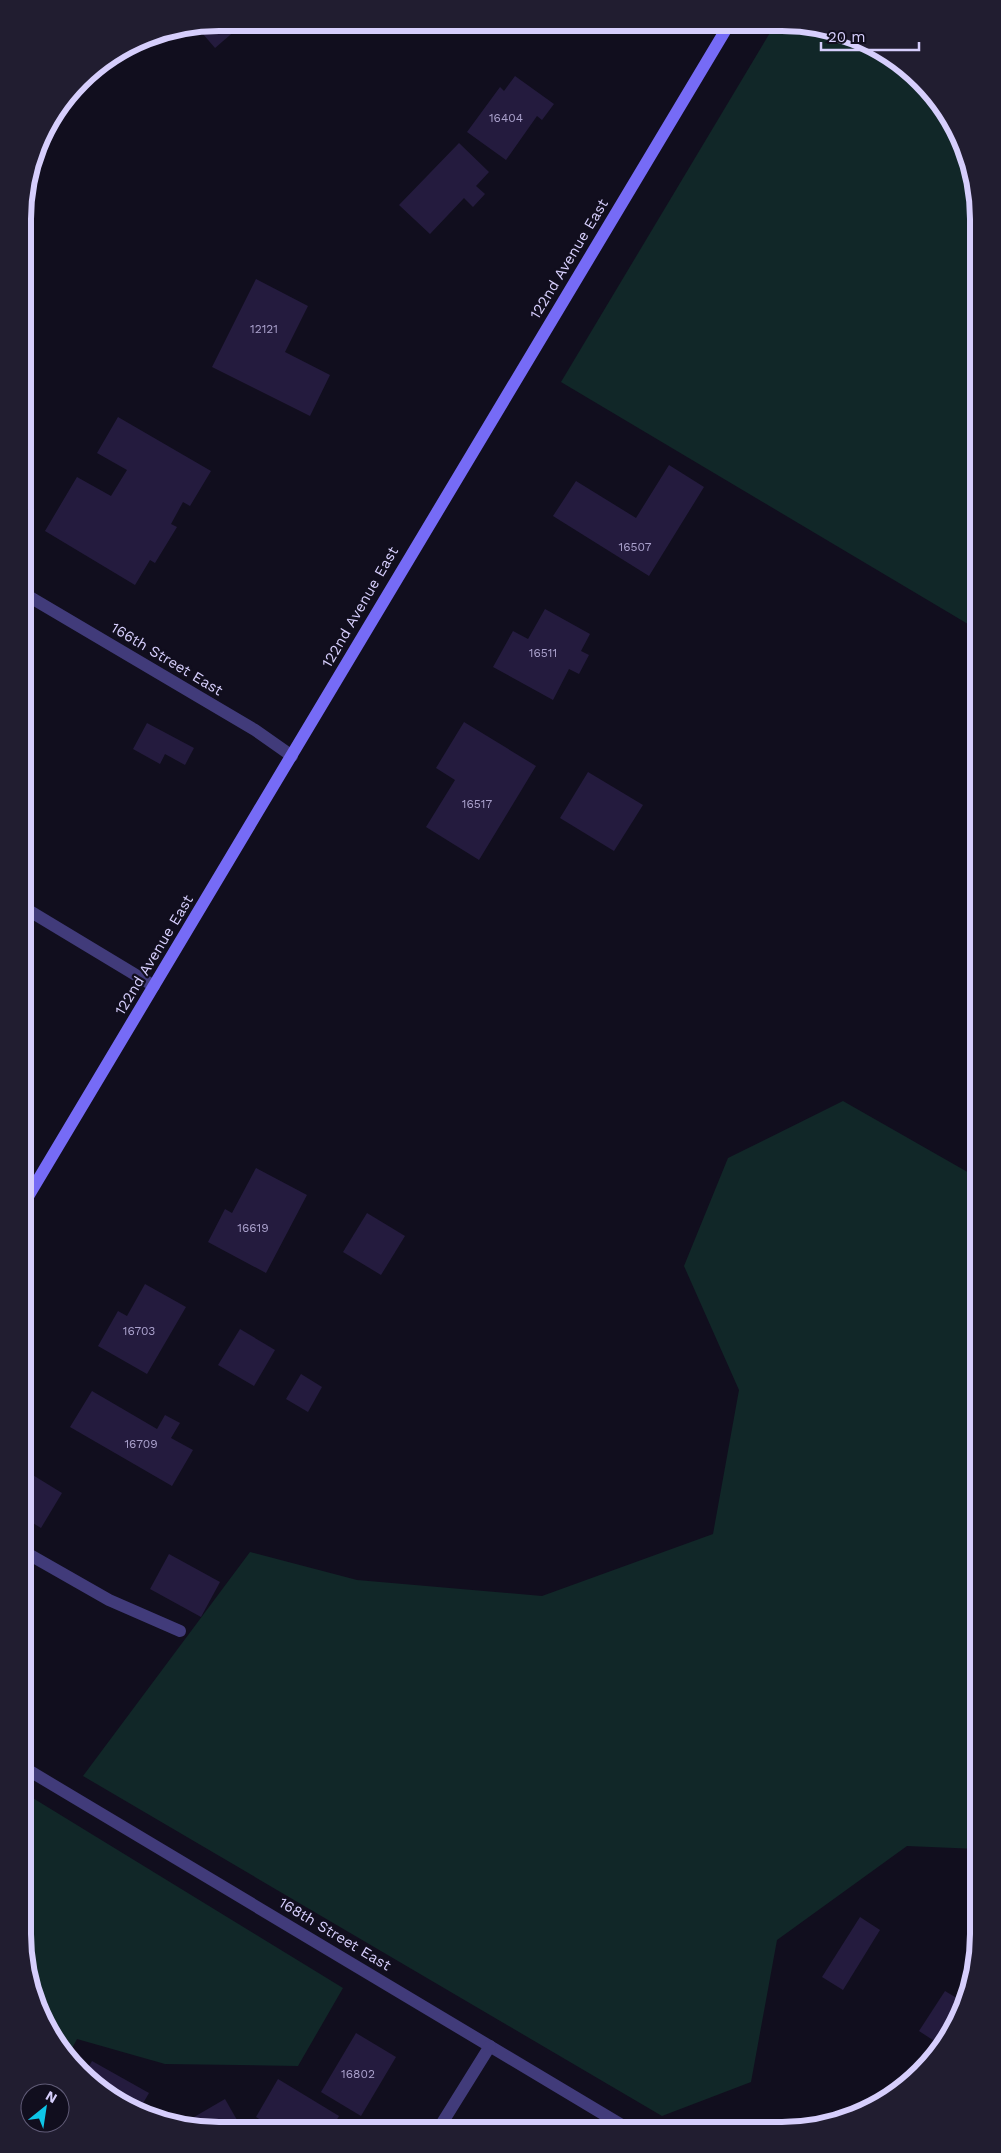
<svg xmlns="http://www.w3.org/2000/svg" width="1001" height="2153" font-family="'Work Sans',sans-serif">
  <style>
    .green { fill: #112728 }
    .building { fill: #241b3e }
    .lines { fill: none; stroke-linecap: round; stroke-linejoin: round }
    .service { stroke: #413b7a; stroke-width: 12 }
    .minor { stroke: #413b7a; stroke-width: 12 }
    .secondary { stroke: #766bf6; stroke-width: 12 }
    .labels { text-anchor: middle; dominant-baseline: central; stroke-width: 4.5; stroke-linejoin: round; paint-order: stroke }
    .number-label { font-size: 12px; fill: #aaa1cc }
    .street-label { font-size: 15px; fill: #d6cefc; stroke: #110e1e }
    .rim { fill: none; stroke: #d6cefc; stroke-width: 6 }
  </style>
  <rect width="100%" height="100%" fill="#110e1e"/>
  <!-- green -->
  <g class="green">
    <path d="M774,26H820L869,43L912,71L946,110L972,168L978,219V630L561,382Z"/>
    <path d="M843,1101L971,1174L978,1185V1849L907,1846L777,1940L751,2082L662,2116L83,1776L250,1552L357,1580L542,1596L713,1534L739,1390L684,1266L728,1158Z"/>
    <path d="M23,1792L343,1988L298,2066L165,2064L77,2039L68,2056C62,2049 54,2041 49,2033C12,1971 22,1863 23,1792Z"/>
  </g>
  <!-- building -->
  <g class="building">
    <path d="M219,22L244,23L215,48L197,27Z"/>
    <path d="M515,76L554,104L542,120L537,116L506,160L467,132L500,87L504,91Z"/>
    <path d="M459,143L489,172L476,186L485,194L473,207L464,198L430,234L399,205Z"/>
    <path d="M256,279L308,306L285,352L330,375L310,416L212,367Z"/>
    <path d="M23,406L32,411L23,426Z"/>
    <path d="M118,417L211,471L190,506L183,502L171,524L177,527L155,563L150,560L135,585L45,531L77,477L111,496L127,470L97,453Z"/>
    <path d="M669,465L704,487L649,576L553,516L576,481L636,518Z"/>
    <path d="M545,609L590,634L581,651L589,655L579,674L569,669L553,700L493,667L513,631L528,639Z"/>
    <path d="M464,722L536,766L479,860L426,827L455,780L436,768Z"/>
    <path d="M147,723L194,748L185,765L165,754L160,764L133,749Z"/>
    <path d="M588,772L643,805L614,851L560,818Z"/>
    <path d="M256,1168L307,1195L266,1273L208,1242L225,1209L232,1213Z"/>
    <path d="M367,1213L405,1236L381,1275L343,1252Z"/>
    <path d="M145,1284L186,1307L147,1374L98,1346L118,1311L127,1316Z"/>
    <path d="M240,1329L275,1350L254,1386L218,1365Z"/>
    <path d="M301,1374L322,1387L308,1412L286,1399Z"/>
    <path d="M92,1391L157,1429L165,1415L180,1423L171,1438L193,1450L172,1486L70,1427Z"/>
    <path d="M23,1469L62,1493L41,1528L23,1517Z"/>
    <path d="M169,1554L220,1582L201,1617L150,1589Z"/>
    <path d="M860,1917L880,1930L843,1990L822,1977Z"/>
    <path d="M945,1991L965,2003L942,2046L919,2031Z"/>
    <path d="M356,2033L396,2057L361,2116L321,2092Z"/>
    <path d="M92,2061L149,2093L138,2112L132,2110L89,2082L84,2075Z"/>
    <path d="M278,2079L339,2116L332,2128L273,2127L256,2117Z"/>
    <path d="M225,2099L241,2127H192L189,2120Z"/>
  </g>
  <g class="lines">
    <!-- service -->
    <path class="service" d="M23,1551L109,1600L180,1631"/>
    <!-- minor -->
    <g class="minor">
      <path d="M23,593L255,730L292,756"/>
      <path d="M23,907L154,986"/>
      <path d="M23,1767L630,2130"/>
      <path d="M439,2128L490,2046"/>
    </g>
    <!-- secondary -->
    <path class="secondary" d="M23,1205C258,812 492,418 728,26"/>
  </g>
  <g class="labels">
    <!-- number labels -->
    <g class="number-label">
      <text x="506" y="118">16404</text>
      <text x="264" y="329">12121</text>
      <text x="635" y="547">16507</text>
      <text x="543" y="653">16511</text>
      <text x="477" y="804">16517</text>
      <text x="253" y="1228">16619</text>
      <text x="139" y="1331">16703</text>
      <text x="141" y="1444">16709</text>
      <text x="358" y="2074">16802</text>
    </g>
    <!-- street labels -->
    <g class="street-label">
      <text transform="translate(569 259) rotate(-59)">122nd Avenue East</text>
      <text transform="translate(360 607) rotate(-60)">122nd Avenue East</text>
      <text transform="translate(167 659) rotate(31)">166th Street East</text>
      <text transform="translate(154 955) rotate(-59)">122nd Avenue East</text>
      <text transform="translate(335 1934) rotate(31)">168th Street East</text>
    </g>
  </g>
  <!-- crop -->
  <path d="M0 0H1001V2153H0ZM219 31H782A188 188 0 0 1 970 219V1934A188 188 0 0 1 782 2122H219A188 188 0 0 1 31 1934V219A188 188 0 0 1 219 31Z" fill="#211d30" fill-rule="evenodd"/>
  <path class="rim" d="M219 31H782A188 188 0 0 1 970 219V1934A188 188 0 0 1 782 2122H219A188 188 0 0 1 31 1934V219A188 188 0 0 1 219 31Z"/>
  <!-- north arrow -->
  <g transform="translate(45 2108) rotate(30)"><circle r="24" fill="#110e1e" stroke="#605b77"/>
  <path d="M0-4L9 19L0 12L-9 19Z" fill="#0ec6e8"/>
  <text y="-8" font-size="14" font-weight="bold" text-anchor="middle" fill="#d6cefc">N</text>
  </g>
  <!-- scale -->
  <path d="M821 42v8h98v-8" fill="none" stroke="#d6cefc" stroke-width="2.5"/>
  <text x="828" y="42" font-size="15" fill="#d6cefc" stroke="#110e1e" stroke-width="4" paint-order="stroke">20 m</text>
</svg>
